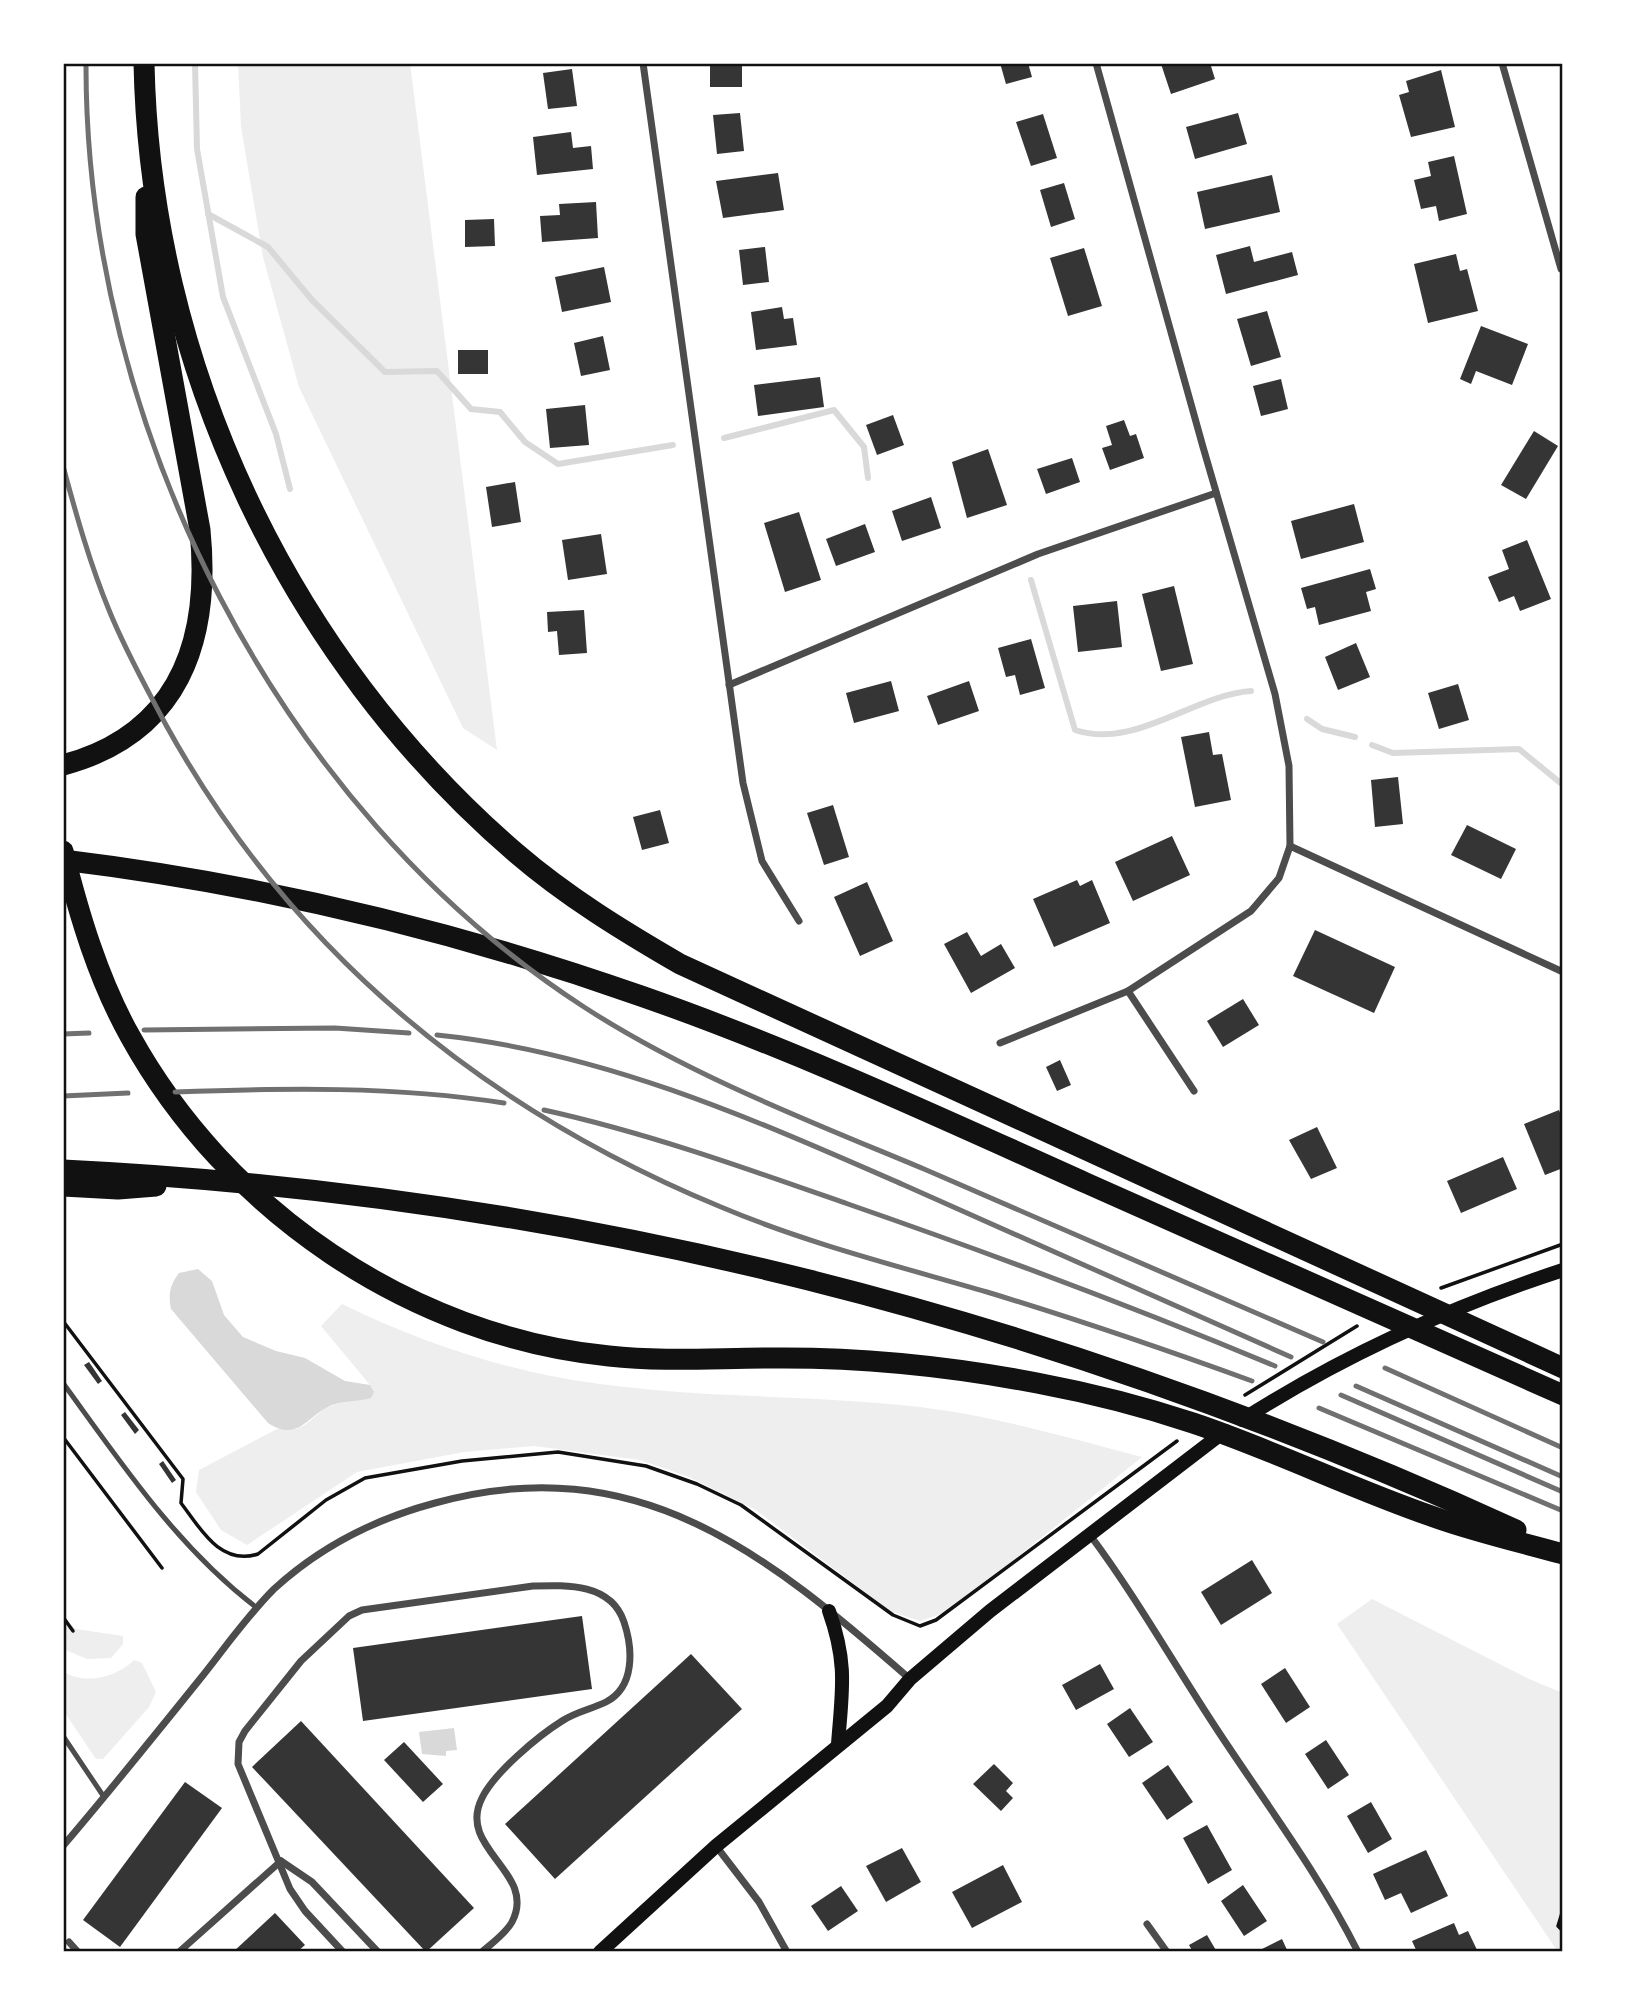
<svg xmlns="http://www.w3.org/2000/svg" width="1626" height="2015" font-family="Poppins,sans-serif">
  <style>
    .green { fill: #eee }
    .water { fill: #d9d9d9 }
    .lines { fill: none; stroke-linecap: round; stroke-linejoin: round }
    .stream { stroke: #d9d9d9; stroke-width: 6 }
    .building { fill: #353535 }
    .path { stroke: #111; stroke-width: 3.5 }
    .service { stroke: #4c4c4c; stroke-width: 5 }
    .minor { stroke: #4c4c4c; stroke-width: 7 }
    .secondary { stroke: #111; stroke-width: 14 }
    .motorway { stroke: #111; stroke-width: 21 }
    .rail { stroke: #707070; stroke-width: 5 }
    .neatline { fill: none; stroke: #111; stroke-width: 2.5 }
  </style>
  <rect width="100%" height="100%" fill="#fff"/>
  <!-- green -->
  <g class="green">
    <path d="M238,63H410L497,750L463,728L299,387L263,257L241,127Z"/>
    <path d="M342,1304C408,1336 474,1360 546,1375C669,1400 796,1393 920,1407C995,1416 1069,1438 1142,1457L950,1611L920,1621L890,1611L756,1510L689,1477L640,1460L534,1446L464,1452L357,1472L247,1545L221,1530L196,1492L199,1470L277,1429H296L305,1425L325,1408L347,1400L370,1385L321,1326Z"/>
    <path d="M1372,1599L1529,1679L1563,1693V1952H1558L1337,1624Z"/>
    <path d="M63,1619L76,1629L123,1636V1644L111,1658L87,1659L63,1649Z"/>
    <path d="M134,1660L142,1663L156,1692L149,1707L103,1759H96L63,1710V1671C85,1686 117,1677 134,1660Z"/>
  </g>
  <!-- water -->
  <g class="water">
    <path d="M198,1269L212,1281L224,1315L243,1337L276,1351L305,1358L345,1381L370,1385L374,1392L371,1398C358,1402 345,1400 332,1405C307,1415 299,1443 268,1423L171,1309C168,1294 170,1285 179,1273Z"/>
    <path d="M454,1728L457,1750L446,1751V1756L422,1754L419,1732Z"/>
  </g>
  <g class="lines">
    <!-- stream -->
    <g class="stream">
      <path d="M195,63L197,149L223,297L276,434L290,489"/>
      <path d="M208,214L268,247L312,300L385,372L437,371L471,409L500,412L525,442L558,464L673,445"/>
      <path d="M724,438L834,410L864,447L868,478"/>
      <path d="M1031,580L1075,730C1135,750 1193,695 1251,691"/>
      <path d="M1307,719L1322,729L1355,737"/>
      <path d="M1372,745L1393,753L1519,749L1563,785"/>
    </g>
  </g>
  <!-- building -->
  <g class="building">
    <rect x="710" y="63" width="32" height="24"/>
    <path d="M1000,63H1028L1032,77L1006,84Z"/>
    <path d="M1165,63H1210L1215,79L1171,94L1161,64Z"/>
    <path d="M572,69L577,106L548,109L543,73Z"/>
    <path d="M1441,70L1455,127L1411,137L1399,95L1409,92L1406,81Z"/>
    <path d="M740,113L744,151L717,154L713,115Z"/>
    <path d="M1238,113L1247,144L1195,159L1186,127Z"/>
    <path d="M1043,114L1057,158L1031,166L1016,122Z"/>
    <path d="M571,132L573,148L591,146L593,169L537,175L533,137Z"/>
    <path d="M1454,156L1467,214L1439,221L1436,206L1421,209L1414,180L1431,176L1428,162Z"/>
    <path d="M778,173L784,210L723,218L716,181Z"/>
    <path d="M1272,175L1280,212L1205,229L1197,192Z"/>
    <path d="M1064,183L1075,219L1051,227L1040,190Z"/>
    <path d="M596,202L598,238L542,242L540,216L560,215L559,204Z"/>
    <path d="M494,219L495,246L465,247V220Z"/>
    <path d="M1250,246L1254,262L1292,252L1298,275L1226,294L1216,255Z"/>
    <path d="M765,247L769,282L743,285L739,250Z"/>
    <path d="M1084,248L1102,306L1068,316L1050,258Z"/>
    <path d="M1456,254L1460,271L1467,269L1478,311L1428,323L1414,264Z"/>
    <path d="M604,267L611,302L562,312L555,277Z"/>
    <path d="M782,307L784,319L793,318L797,345L756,350L751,312Z"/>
    <path d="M1267,311L1281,357L1251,366L1237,319Z"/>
    <path d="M1481,326L1528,344L1512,385L1476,371L1471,384L1460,379Z"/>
    <path d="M603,336L610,370L581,376L574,343Z"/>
    <rect x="458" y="350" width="30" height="24"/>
    <path d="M820,377L824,407L758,416L754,385Z"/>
    <path d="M1281,379L1288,409L1261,416L1253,386Z"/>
    <path d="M585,405L589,445L550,448L546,409Z"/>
    <path d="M893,415L904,445L877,455L866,425Z"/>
    <path d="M1124,420L1130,436L1136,434L1144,458L1110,470L1102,448L1112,445L1106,426Z"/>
    <path d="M1534,431L1558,446L1526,499L1501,485Z"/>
    <path d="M988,449L1007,505L967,518L952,462Z"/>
    <path d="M1072,458L1080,482L1046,494L1037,469Z"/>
    <path d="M515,482L521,522L492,527L486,487Z"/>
    <path d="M931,497L941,528L902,541L892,511Z"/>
    <path d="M1354,504L1364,542L1301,559L1291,521Z"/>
    <path d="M799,512L821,580L785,592L764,523Z"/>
    <path d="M865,524L875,552L836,566L826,539Z"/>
    <path d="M601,534L607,574L568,580L562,540Z"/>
    <path d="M1527,540L1551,599L1520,611L1514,596L1499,602L1488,577L1509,569L1502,550Z"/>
    <path d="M1370,569L1376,589L1366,592L1371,611L1319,625L1315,607L1307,609L1301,588Z"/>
    <path d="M1174,586L1193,664L1161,671L1142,594Z"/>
    <path d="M1117,601L1122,647L1078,652L1073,606Z"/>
    <path d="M584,610L587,653L559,655L557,631L548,632L547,612Z"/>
    <path d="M1031,639L1045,688L1020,695L1015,675L1006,677L998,648Z"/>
    <path d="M1356,643L1370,677L1338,690L1325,657Z"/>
    <path d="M891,681L899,711L854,723L846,693Z"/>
    <path d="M969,681L979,711L938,725L927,696Z"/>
    <path d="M1458,684L1469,720L1439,729L1428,693Z"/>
    <path d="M1209,732L1213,755L1222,754L1231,800L1195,807L1181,737Z"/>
    <path d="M1398,777L1403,824L1375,827L1371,780Z"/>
    <path d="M833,805L849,857L824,865L807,813Z"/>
    <path d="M660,810L669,843L642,850L633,817Z"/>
    <path d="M1467,825L1516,849L1501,879L1451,855Z"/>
    <path d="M1172,836L1190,875L1133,901L1115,862Z"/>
    <path d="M1077,880L1080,886L1092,880L1110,923L1054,947L1033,899Z"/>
    <path d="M867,882L893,941L860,956L834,897Z"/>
    <path d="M1315,930L1395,967L1374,1013L1293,976Z"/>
    <path d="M967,932L981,956L1001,944L1015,968L971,993L944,944Z"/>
    <path d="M1243,999L1259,1025L1223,1047L1207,1021Z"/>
    <path d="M1060,1060L1071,1085L1057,1091L1046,1067Z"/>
    <path d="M1559,1110L1563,1120V1168L1545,1175L1524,1124Z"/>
    <path d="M1317,1127L1337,1168L1311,1179L1289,1140Z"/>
    <path d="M1503,1157L1517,1189L1461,1213L1447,1181Z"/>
    <path d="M89,1362L102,1381L98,1384L84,1365Z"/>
    <path d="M125,1412L139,1430L135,1434L121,1415Z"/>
    <path d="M163,1461L176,1480L172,1483L159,1464Z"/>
    <path d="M1252,1560L1272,1593L1221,1625L1201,1592Z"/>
    <path d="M582,1616L592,1689L363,1721L353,1648Z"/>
    <path d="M691,1654L742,1709L555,1879L505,1824Z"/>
    <path d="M1100,1664L1114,1689L1076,1710L1062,1685Z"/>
    <path d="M1285,1668L1310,1707L1286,1723L1261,1684Z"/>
    <path d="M1130,1708L1153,1742L1129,1757L1107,1724Z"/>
    <path d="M301,1721L474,1908L426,1952L252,1767Z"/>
    <path d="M1326,1740L1349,1775L1328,1789L1305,1754Z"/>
    <path d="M404,1742L443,1784L423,1802L384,1760Z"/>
    <path d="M994,1764L1013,1783L1006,1791L1013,1798L1001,1811L973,1784Z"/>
    <path d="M1168,1765L1193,1802L1167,1820L1142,1783Z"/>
    <path d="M185,1782L222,1808L120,1947L83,1920Z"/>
    <path d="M1371,1802L1392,1839L1368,1853L1347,1816Z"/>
    <path d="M1207,1825L1232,1870L1208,1884L1183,1838Z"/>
    <path d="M902,1848L921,1882L886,1902L866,1866Z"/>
    <path d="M1426,1850L1448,1896L1411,1913L1401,1893L1385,1900L1373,1874Z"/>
    <path d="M1003,1865L1022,1902L972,1928L952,1892Z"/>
    <path d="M1243,1885L1267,1921L1244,1936L1221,1901Z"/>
    <path d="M841,1886L858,1911L828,1931L811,1906Z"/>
    <path d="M275,1913L305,1945L297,1952H233Z"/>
    <path d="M1454,1923L1459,1935L1468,1931L1478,1952H1417L1412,1941Z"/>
    <path d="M1207,1935L1217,1952H1193L1189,1945Z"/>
    <path d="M1282,1939L1288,1952H1256Z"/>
  </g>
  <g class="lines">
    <!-- path -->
    <g class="path">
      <path d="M1441,1288L1563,1244"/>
      <path d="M63,1321L183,1479L181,1503C200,1528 220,1566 258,1554L326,1500L365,1478L462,1461L558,1452L646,1466L697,1484L741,1505L893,1615L920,1626L936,1620L1177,1441"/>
      <path d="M1245,1395L1357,1326"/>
      <path d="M63,1437L162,1568"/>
      <path d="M63,1617L73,1631"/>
      <path d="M1562,1913L1558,1926L1563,1931"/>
    </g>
    <!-- service -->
    <g class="service">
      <path d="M63,1383C122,1464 177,1547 257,1608"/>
      <path d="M63,1736L104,1797"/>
    </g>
    <!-- minor -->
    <g class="minor">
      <path d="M643,63L743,783L762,861L799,921"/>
      <path d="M1502,63L1561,269"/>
      <path d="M729,685L1038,554L1216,493"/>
      <path d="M1290,846L1563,972"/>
      <path d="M1128,991L1194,1091"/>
      <path d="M1000,1043L1128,991L1251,911L1279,878L1290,846L1289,766L1275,694L1203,447L1096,63"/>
      <path d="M1090,1535C1137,1598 1175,1666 1218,1731C1266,1804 1319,1874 1358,1952"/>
      <path d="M63,1846C110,1791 155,1735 200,1679C224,1649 247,1616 274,1589C321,1546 375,1519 435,1503C637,1447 767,1554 910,1679"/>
      <path d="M716,1846L759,1902L787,1952"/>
      <path d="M281,1861L312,1882L378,1952"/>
      <path d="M1147,1924L1167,1952"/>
      <path d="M69,1942L78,1952"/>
      <path d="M179,1952L281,1861"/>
      <path d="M343,1952L305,1911L290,1889L238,1764L239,1742L245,1731L301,1661L349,1616L362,1610L533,1586C566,1585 611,1583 624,1622C633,1649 635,1687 606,1702C592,1709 575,1712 562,1721C538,1736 494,1773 482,1798C456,1849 538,1872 512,1922C506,1933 492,1943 482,1952"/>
    </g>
    <!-- secondary -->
    <g class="secondary">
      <path d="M1242,1420C1342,1356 1450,1307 1563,1270"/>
      <path d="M829,1611C848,1664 842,1691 838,1744"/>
      <path d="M600,1952L716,1846L887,1706L910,1679L990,1611L1225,1431"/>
    </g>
    <!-- motorway -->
    <g class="motorway">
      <path d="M144,63C150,363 288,657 516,853C566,896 623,931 680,964L1563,1368"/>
      <path d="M63,765C179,734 211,641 200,530L146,234V197"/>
      <path d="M63,851C79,914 98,979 130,1036C226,1210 410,1336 609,1356C663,1362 716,1358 770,1358C859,1357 949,1366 1037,1383C1090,1393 1142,1406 1193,1423C1274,1450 1352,1489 1434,1517C1476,1532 1520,1542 1563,1554"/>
      <path d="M63,860C260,884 453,930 641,996C793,1049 939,1117 1086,1183C1245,1253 1404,1324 1563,1395"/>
      <path d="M63,1170C576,1195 1049,1317 1516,1530"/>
      <path d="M63,1186L118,1189L156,1186"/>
    </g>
    <!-- rail -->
    <g class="rail">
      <path d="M86,63C85,426 277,808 584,1007C689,1075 809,1121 924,1169C1057,1226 1190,1284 1323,1342"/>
      <path d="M63,466C76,514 90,564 109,610C125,650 146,687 166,725C292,953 482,1108 721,1207C806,1243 898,1266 987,1292C1076,1319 1164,1349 1252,1381"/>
      <path d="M144,1030L335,1028L409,1033"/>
      <path d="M63,1034L89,1033"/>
      <path d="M437,1035C603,1052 753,1119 904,1185C1033,1242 1162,1300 1291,1357"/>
      <path d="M175,1092C285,1088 394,1086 504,1103"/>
      <path d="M63,1096L128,1093"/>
      <path d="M544,1110C648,1133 748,1169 848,1204C992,1254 1134,1307 1275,1366"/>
      <path d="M1385,1368L1563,1448"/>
      <path d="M1356,1386L1563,1477"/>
      <path d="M1341,1395L1563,1492"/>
      <path d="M1319,1408L1563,1511"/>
    </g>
  </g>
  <!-- border -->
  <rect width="1626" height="2015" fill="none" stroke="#ffffff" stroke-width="130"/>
  <rect x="65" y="65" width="1496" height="1885" class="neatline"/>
</svg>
